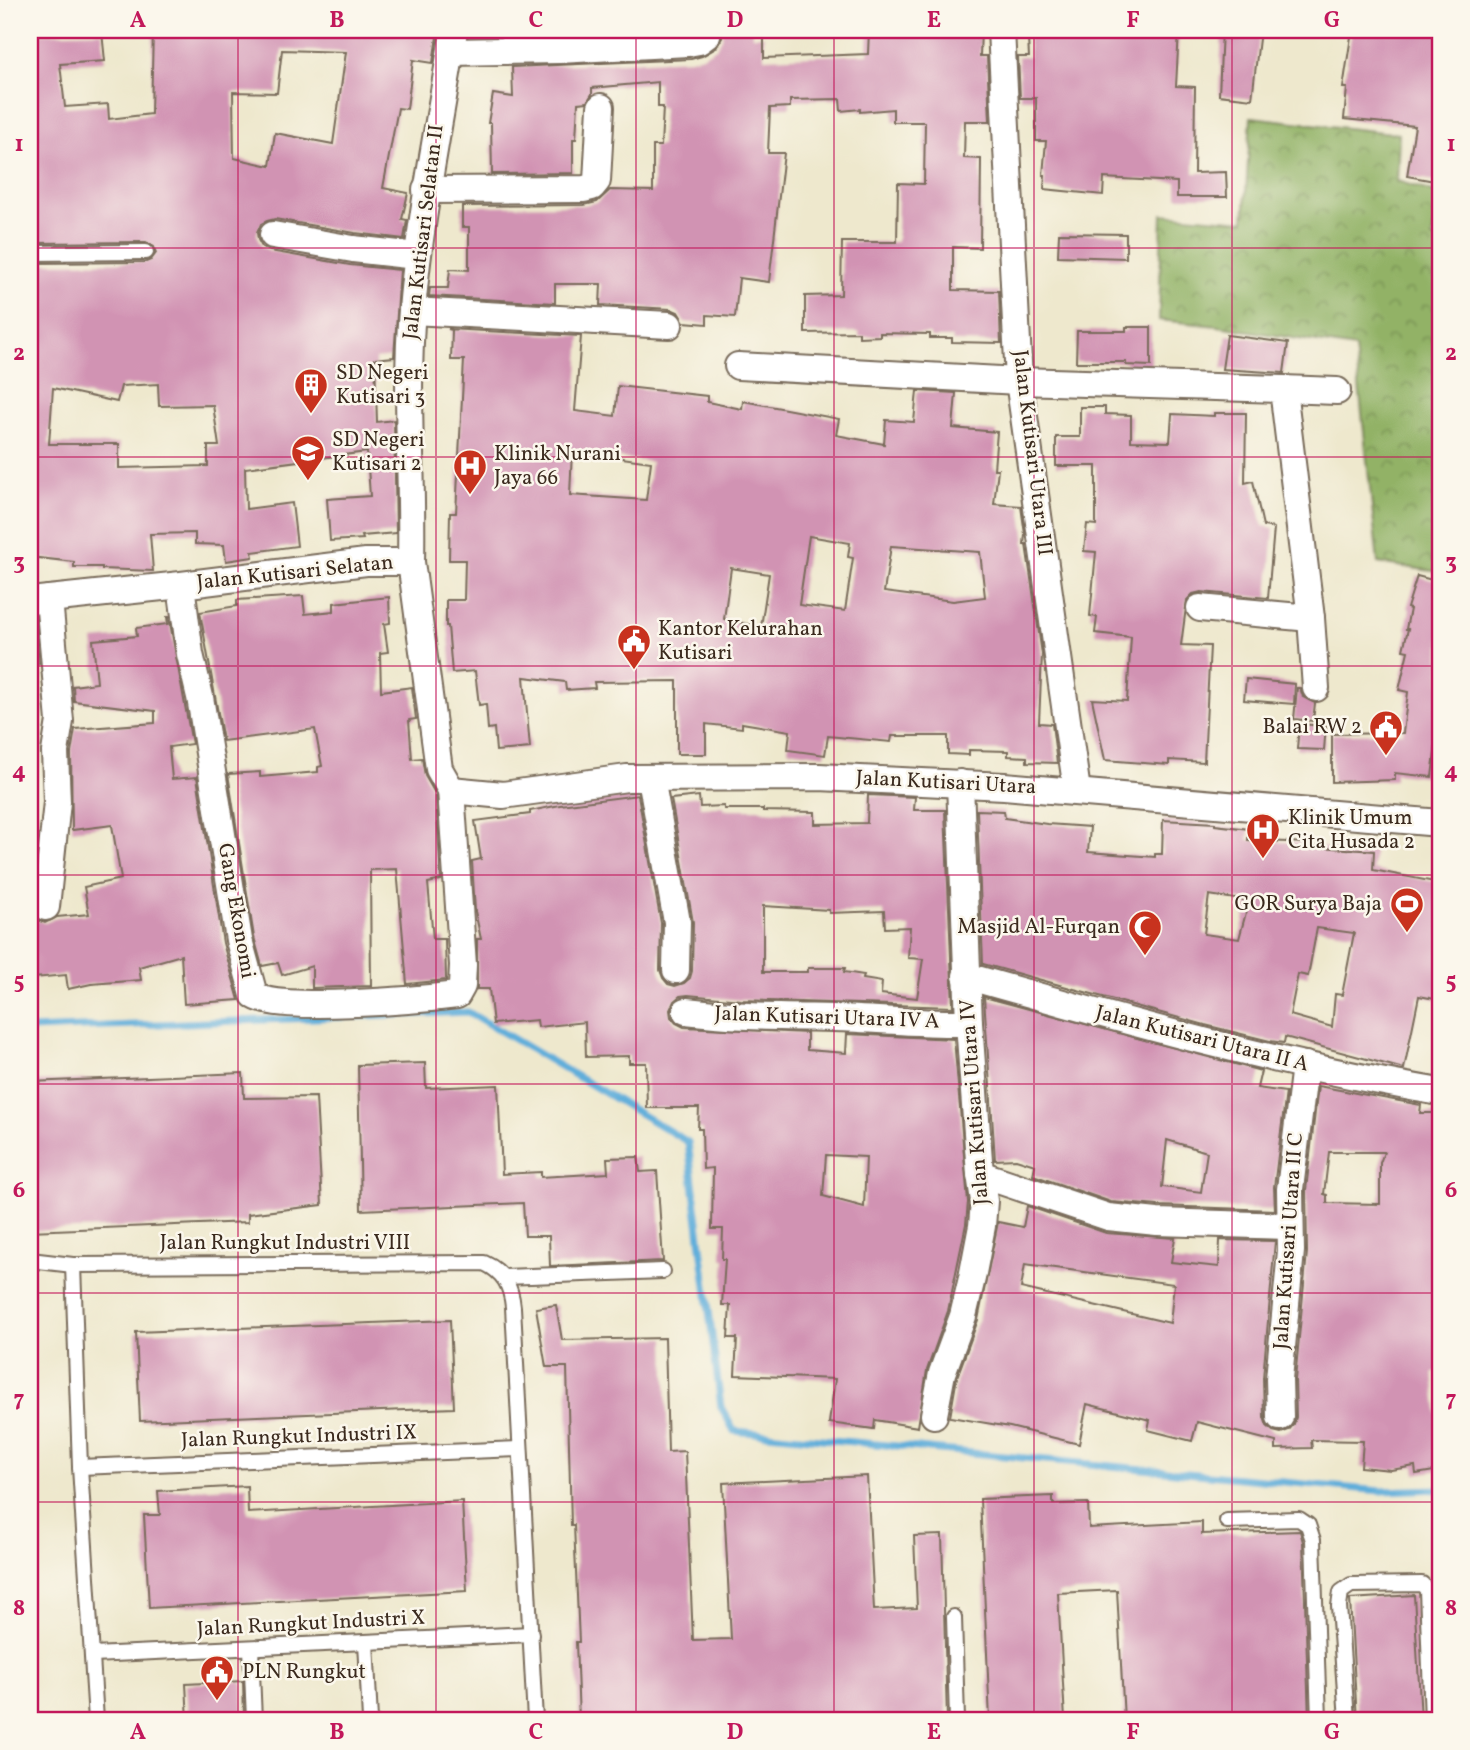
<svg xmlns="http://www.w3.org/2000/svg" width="1470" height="1750" font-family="Vollkorn,serif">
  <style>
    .forest { fill: url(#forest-crowns); stroke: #666e42; stroke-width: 2 }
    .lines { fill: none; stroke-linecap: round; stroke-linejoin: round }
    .stream { stroke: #60aeda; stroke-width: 7 }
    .building { fill: #d193b3; fill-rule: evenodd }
    .service-casing { stroke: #7a6c5b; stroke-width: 18 }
    .minor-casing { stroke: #7a6c5b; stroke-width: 30 }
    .service { stroke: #fff; stroke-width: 14 }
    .minor { stroke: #fff; stroke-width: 26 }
    .grid { fill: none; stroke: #c2185b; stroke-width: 2; stroke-opacity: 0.55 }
    .labels { text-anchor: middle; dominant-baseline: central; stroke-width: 5; stroke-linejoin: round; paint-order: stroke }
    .street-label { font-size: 21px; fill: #3b2a1e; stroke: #fbf7ec }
    .poi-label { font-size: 21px; fill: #3b2a1e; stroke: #fbf7ec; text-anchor: start }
    .neatline { fill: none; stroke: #c2185b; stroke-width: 2.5 }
    .grid-label { font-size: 23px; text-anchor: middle; font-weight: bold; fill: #c2185b }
  </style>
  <defs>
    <pattern id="forest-crowns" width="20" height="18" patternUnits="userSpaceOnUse" patternTransform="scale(1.75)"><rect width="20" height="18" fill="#92b266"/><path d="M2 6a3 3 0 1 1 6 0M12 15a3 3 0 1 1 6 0" fill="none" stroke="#789153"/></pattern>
  </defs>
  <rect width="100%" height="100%" fill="#fbf7ec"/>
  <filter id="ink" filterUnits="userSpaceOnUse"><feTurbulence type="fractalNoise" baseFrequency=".0143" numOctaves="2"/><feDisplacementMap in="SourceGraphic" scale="14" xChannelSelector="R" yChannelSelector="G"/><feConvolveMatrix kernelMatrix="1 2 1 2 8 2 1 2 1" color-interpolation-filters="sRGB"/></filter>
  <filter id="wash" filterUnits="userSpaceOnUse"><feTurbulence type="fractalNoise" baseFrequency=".00686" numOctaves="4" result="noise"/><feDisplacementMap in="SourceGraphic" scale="28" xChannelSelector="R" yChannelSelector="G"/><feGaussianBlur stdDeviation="1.57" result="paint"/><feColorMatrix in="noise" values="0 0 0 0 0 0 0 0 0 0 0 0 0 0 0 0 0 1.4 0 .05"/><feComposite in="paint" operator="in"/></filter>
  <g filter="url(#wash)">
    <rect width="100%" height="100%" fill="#eee8cd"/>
    <!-- forest -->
    <path class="forest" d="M1251,117L1399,134L1397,181L1439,194L1432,238L1440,241V572L1378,563L1355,348L1218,326L1159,320L1162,214L1244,221Z"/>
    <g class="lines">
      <!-- stream -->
      <path class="stream" d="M30,1029L468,1012L688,1142L721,1407L734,1431L1381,1491L1440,1489"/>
    </g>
    <g id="blocks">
      <!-- building -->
      <g class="building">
        <path d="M153,30H438L433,63L413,60L407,109L398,108L383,188L408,193L402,219L407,220L404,239L355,233L275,219L267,221L261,224L257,233L258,240L262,247L270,251L350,265L400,270L394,357L375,359L377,422L394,420L396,533L362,536L363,539L330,541L327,499L370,496L367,452L245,468L246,509L292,503L297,546L252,552L253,557L226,561L224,545L195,544V533L150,534L153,571L102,569V567H74V562L30,557V263L146,262L151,260L156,253L154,247L146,242L30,243V34L102,32L105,61L60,64L65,107L108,104L109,119L151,114ZM282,50L346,52L333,144L275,133L270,166L234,158L233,92L277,93ZM158,384L159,406L213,405L219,446H208V466L119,468V444H49L53,388L117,402L121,386Z"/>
        <path d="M512,30H641L512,35Z"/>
        <path d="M723,30H752V36H764V58L868,54L869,30H981L980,56H987L990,121H965L964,158L981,159L980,248L953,247V290L999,291L1001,343L952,342V338H930V334L880,333V336L859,337V332L805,333V296L841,295L842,242H897L898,183L924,184L925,122H893V109L860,112V109L841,111L840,99L790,100V107L770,108L768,153H784L769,282L739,278L735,317L707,315V324L684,322L678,312L671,309L600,305L601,284H555V303L429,296L430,288H448L450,269L469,270V227H462V206L584,205L597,202L610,190L653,191V146H661L663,107H658V82L592,88V94L587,102L578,103L576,139H573V173L492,174L491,123H488L493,94L513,97L512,67L691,59L702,56L716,48L722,38Z"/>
        <path d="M1128,30H1179L1176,86L1195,87L1194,173L1226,172L1227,197H1177V182L1104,178L1103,195L1044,189L1045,175H1043L1046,141H1036V98H1020L1018,57H1029L1028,38L1128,33Z"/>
        <path d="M1222,30H1260L1252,99L1219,95Z"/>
        <path d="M1352,30H1440V182L1407,176L1415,126L1344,119L1347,88H1343Z"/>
        <path d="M1059,233L1126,234V258L1058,256Z"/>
        <path d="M1126,327H1151V366L1126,365V362H1076L1077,331H1126Z"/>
        <path d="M448,329L581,336L575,411L615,416L618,386L707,396V402L742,409L743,401L839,419L836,435L884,444L886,420L914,422L917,391L956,393L953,428L997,432L994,469H998L994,504L1021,506L1025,534L1024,544H1026L1042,654L1039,723L1052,724L1057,763L1027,762V757L1008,756V751L969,750V755L948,754V736H892L891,742L828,736L825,755L788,750L790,731L742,723V728L706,724V754H677V681L594,682L595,688L566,690L565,682L524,677L530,748L496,751L494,728L488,729L486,704L479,705L475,671L452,673L448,626H446V600H464L465,560H449L450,513H456L464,360H451L452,330ZM572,451L651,462L646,500L570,495ZM809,536L850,543L848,557L853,558L845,611L799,605ZM891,546L980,552L985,597L953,601L884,592ZM731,568L769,574L761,627L724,619Z"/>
        <path d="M1227,335L1288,343L1284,373L1222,369Z"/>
        <path d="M1080,407H1105V414L1131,415V441L1170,442L1172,414L1214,416V413H1246L1245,483L1253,481L1263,526L1274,528L1268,598L1201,592L1193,594L1187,600L1181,645L1210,646L1204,762L1169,760V765L1105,760L1092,699L1127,701L1131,637L1095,633L1097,617L1090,616L1096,552L1084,551L1087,524L1096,525V466H1056V437H1080Z"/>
        <path d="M1417,576L1440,582V710L1432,777L1395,773V780L1332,782V734L1403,733L1408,692L1399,690L1408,651L1403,650L1408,629H1406L1410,609L1407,608Z"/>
        <path d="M303,596L305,614L334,611V603L389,597L390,623L384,624L388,652L380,653L381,691L412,687L416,719L409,720L412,759L422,758L425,776L436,795L441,880L428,883L433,939H445L446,980L407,984L397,869L370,870L371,986L312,988V966L282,975L278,963L262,966L254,937L228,774L260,772V777L318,772V767L322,766L315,729L223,741L200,612L237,606V600Z"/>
        <path d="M35,617L39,664L30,665V618Z"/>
        <path d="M167,617H169L192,744L169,747L172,779L197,777L223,943L239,1000L184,1004L181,955L139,967L141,980L91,984L68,989L66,975L34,978L30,948V921L37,920L45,923L57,917L89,914L84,887L121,879L112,825L72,830L71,753L75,729L155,723V711L74,701L73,686L97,683L93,640L137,636L136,628L168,624Z"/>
        <path d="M1246,679L1295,684L1294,704L1244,700Z"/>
        <path d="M1297,688H1300L1303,697L1315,703L1313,721L1294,719Z"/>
        <path d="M1299,724L1326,726L1324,750L1297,749Z"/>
        <path d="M638,795L661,923L660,970L663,978L668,984L675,986L684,983L690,978L692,971L693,922L671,799L699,796L700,807L724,806V809H763V811L815,812V824L867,823L868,795L915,797L914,810H945L953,1007L741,1000L688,995L680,996L674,1001L670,1010L671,1017L676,1023L684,1027L807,1033V1050L846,1053L847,1034L954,1039L968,1202L966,1224L948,1311L927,1370L918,1427L875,1420L874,1429L829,1423L835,1379L735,1375L737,1338H728L730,1305H722L725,1259H722L723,1229H712L713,1168L703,1169L702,1129H698L699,1108H647L646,1063H629V1056L586,1057L585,1022L538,1027L537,1020L493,1024L489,989H477V939H481L475,911L472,861L481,859L475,821L530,814V811L560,805ZM763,906L829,910V913L884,911L885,928L910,927L908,958L923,959L917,998L881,994L882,982L863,979L864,975L844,972L845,968H808V972H763ZM826,1155L866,1157L864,1207L823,1196Z"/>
        <path d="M977,810L1004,811L1005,818L1047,824L1090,827L1088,852L1155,857V854H1162L1163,820L1215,823V825L1249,829L1248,840L1306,843V846L1374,851L1373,870L1440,883V1000L1419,996L1404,1069L1285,1037L1284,1043L1270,1041L1205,1025L983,964ZM1209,895L1249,901L1239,939L1204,934ZM1317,928L1354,933L1342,995L1335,994L1332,1027L1290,1015L1298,974L1308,976Z"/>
        <path d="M984,997L1261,1071L1257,1088L1286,1092L1274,1187L1275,1210L1158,1206L1111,1202L1033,1175L1035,1165L1016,1159L995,1160ZM1167,1140L1207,1152L1201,1192L1162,1187Z"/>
        <path d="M425,1063L426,1088L498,1085L502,1174L541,1172V1177L608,1173L607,1158L638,1157L640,1172L657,1171L663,1261L550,1266L549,1236H525L523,1203L361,1210L358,1065Z"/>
        <path d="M243,1073L244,1098L316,1097L322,1205L248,1214V1222L30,1231V1082Z"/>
        <path d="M1318,1086L1421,1105L1420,1113H1440V1371L1433,1372L1440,1439V1470L1416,1474L1415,1466L1391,1470L1361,1467L1363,1441L1311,1440L1312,1448L1276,1449V1442L1197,1422L1192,1441L1148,1430L1150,1420L1087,1404L1079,1444L1010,1427L950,1417L957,1377L978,1320L998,1222L1023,1227L1027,1206L1106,1233L1175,1238L1171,1262L1219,1267L1220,1240L1275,1241L1263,1378L1264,1417L1267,1426L1273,1431L1281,1433L1289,1430L1294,1424L1296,1417L1295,1380L1307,1252L1306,1190ZM1329,1152H1384L1380,1163V1204L1327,1203V1195L1324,1194ZM1025,1264L1174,1284L1170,1323L1021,1288Z"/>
        <path d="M556,1305L562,1340L665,1338L668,1452L685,1451L693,1640L731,1639L723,1483L867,1476L874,1610L917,1608L914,1536L942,1535L947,1720H579L576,1642H579L574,1525H571L567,1367H546L536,1308Z"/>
        <path d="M450,1320L454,1408L140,1421L136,1332Z"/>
        <path d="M247,1486L248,1513L462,1501L467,1591L149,1608L144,1515H160L158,1491Z"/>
        <path d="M1053,1496V1504L1088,1503L1089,1528L1202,1522V1534L1300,1531L1303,1542L1309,1720H1124L1117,1590L1058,1593L1065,1720H990L980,1499Z"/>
        <path d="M1414,1595L1421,1720H1357L1350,1599Z"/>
        <path d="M243,1681L244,1720H188L186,1684Z"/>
      </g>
    </g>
  </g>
  <g filter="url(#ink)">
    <use href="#blocks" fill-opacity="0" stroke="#7a6c5b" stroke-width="2"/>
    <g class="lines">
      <!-- service casing -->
      <g class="service-casing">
        <g id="service">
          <path d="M30,253L146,252"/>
          <path d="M30,1260L73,1265"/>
          <path d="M504,1277L663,1271"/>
          <path d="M80,1467L519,1449"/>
          <path d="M1227,1521L1299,1519L1308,1525L1313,1540L1319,1720"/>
          <path d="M954,1617L957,1720"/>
          <path d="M366,1642L370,1720"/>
          <path d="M251,1648L254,1720"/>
          <path d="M93,1655L531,1634"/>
          <path d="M96,1720L80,1467L73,1265L484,1263C504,1272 511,1286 513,1307L535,1720"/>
          <path d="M1347,1720L1339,1606L1341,1592L1351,1585L1422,1584L1427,1590L1432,1720"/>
        </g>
      </g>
      <!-- minor casing -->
      <g class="minor-casing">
        <g id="minor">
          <path d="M1001,30L1019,381L1077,791"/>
          <path d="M451,52L559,50L688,43L699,41L707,35L708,30"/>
          <path d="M426,190L584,189L592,187L597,181L601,107"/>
          <path d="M273,235L353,249L417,256"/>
          <path d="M412,311L669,325"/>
          <path d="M738,366L1019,381L1283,389L1311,618L1316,688"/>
          <path d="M1283,389L1337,391"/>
          <path d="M411,562C413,478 405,393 412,310C420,216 440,123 454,30"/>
          <path d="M30,601L181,585L366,562H411L439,769L451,790L463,965L462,986L457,995C425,999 273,1013 254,995L239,940L200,697L190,654L181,585"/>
          <path d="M1200,608L1311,618"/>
          <path d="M651,778L677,922L676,970"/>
          <path d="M451,790L503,795L627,778L819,777L1004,786L1440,823"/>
          <path d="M46,907L57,802L55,752L60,721L49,599"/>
          <path d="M966,976C1122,1020 1280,1065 1440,1092"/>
          <path d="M686,1011C734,1017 784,1017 833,1018C878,1019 923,1024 969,1023"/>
          <path d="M980,1174L1108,1217L1157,1222L1290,1226"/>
          <path d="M934,1415L942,1373L963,1316L972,1278L982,1226L984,1201L980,1174L969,1023L960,783"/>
          <path d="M1280,1417L1279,1379L1291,1251L1290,1189L1305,1065"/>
        </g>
      </g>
      <!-- service -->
      <use href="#service" class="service"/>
      <!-- minor -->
      <use href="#minor" class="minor"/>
    </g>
  </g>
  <!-- grid -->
  <path class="grid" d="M238,30V1720M436,30V1720M636,30V1720M834,30V1720M1034,30V1720M1232,30V1720M30,248H1440M30,457H1440M30,666H1440M30,875H1440M30,1084H1440M30,1293H1440M30,1502H1440"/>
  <!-- icons -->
  <defs>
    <g id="building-pin" transform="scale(1.75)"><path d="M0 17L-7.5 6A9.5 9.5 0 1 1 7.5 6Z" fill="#c8321e" stroke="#fbf7ec"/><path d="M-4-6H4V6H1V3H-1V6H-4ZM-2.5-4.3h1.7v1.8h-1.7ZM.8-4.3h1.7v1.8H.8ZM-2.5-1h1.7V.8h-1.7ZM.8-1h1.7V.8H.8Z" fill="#fff"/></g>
    <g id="school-pin" transform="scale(1.75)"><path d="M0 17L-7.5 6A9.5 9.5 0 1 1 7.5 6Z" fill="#c8321e" stroke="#fbf7ec"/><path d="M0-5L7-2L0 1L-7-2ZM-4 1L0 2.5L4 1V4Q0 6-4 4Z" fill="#fff"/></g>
    <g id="hospital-pin" transform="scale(1.75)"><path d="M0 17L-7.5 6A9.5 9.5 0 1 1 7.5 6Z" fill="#c8321e" stroke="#fbf7ec"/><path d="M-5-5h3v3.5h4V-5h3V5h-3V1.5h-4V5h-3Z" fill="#fff"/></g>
    <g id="civic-pin" transform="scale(1.75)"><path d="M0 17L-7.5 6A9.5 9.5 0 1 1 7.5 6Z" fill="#c8321e" stroke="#fbf7ec"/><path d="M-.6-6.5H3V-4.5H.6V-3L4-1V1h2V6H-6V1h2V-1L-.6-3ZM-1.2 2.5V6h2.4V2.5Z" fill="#fff"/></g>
    <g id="stadium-pin" transform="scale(1.75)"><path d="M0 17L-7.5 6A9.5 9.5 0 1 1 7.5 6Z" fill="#c8321e" stroke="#fbf7ec"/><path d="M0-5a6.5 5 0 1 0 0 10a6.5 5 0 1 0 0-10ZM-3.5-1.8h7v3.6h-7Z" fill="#fff"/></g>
    <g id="mosque-pin" transform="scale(1.75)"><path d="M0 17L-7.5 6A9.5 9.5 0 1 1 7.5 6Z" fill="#c8321e" stroke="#fbf7ec"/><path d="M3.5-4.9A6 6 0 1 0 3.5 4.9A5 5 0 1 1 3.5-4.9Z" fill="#fff"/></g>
  </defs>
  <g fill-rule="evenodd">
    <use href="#building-pin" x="311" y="385"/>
    <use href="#school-pin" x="308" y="452"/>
    <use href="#hospital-pin" x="470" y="466"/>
    <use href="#civic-pin" x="634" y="641"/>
    <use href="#civic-pin" x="1386" y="727"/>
    <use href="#hospital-pin" x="1263" y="830"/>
    <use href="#stadium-pin" x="1407" y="904"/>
    <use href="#mosque-pin" x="1145" y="927"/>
    <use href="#civic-pin" x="217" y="1672"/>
  </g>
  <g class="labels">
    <!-- street labels -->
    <g class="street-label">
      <text transform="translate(424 232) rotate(-83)">Jalan Kutisari Selatan II</text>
      <text transform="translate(1032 453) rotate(83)">Jalan Kutisari Utara III</text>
      <text transform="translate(295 573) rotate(-6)">Jalan Kutisari Selatan</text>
      <text transform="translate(946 783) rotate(3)">Jalan Kutisari Utara</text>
      <text transform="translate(236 911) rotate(80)">Gang Ekonomi</text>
      <text transform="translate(827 1018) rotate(2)">Jalan Kutisari Utara IV A</text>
      <text transform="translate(1202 1039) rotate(14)">Jalan Kutisari Utara II A</text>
      <text transform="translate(975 1102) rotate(-94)">Jalan Kutisari Utara IV</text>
      <text transform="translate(1289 1241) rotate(-86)">Jalan Kutisari Utara II C</text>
      <text x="285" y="1243">Jalan Rungkut Industri VIII</text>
      <text transform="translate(299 1437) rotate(-2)">Jalan Rungkut Industri IX</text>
      <text transform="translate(311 1624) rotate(-3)">Jalan Rungkut Industri X</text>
    </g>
    <!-- poi labels -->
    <g class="poi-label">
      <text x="336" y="373">SD Negeri<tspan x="336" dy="24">Kutisari 3</tspan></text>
      <text x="332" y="440">SD Negeri<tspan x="332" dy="24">Kutisari 2</tspan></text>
      <text x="494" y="454">Klinik Nurani<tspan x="494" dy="24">Jaya 66</tspan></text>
      <text x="658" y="629">Kantor Kelurahan<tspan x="658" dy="24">Kutisari</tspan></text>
      <text x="1362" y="727" text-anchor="end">Balai RW 2</text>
      <text x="1288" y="818">Klinik Umum<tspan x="1288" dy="24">Cita Husada 2</tspan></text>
      <text x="1382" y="904" text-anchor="end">GOR Surya Baja</text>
      <text x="1120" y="927" text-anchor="end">Masjid Al-Furqan</text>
      <text x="242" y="1672">PLN Rungkut</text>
    </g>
  </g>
  <!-- margin -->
  <rect width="1470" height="1750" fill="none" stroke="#fbf7ec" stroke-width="77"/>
  <rect x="38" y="38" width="1394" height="1674" class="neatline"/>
  <g class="grid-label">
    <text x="138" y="27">A</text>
    <text x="337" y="27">B</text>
    <text x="536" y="27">C</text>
    <text x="735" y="27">D</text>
    <text x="934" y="27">E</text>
    <text x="1133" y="27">F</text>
    <text x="1332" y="27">G</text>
    <text x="19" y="151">1</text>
    <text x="1451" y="151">1</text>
    <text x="19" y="360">2</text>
    <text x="1451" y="360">2</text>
    <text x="19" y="569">3</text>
    <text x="1451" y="569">3</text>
    <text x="19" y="778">4</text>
    <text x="1451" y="778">4</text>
    <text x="19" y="988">5</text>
    <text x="1451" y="988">5</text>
    <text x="19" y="1197">6</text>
    <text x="1451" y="1197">6</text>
    <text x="19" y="1406">7</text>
    <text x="1451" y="1406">7</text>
    <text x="19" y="1615">8</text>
    <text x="1451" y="1615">8</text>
    <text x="138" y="1739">A</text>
    <text x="337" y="1739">B</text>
    <text x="536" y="1739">C</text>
    <text x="735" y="1739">D</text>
    <text x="934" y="1739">E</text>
    <text x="1133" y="1739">F</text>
    <text x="1332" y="1739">G</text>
  </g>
</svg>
